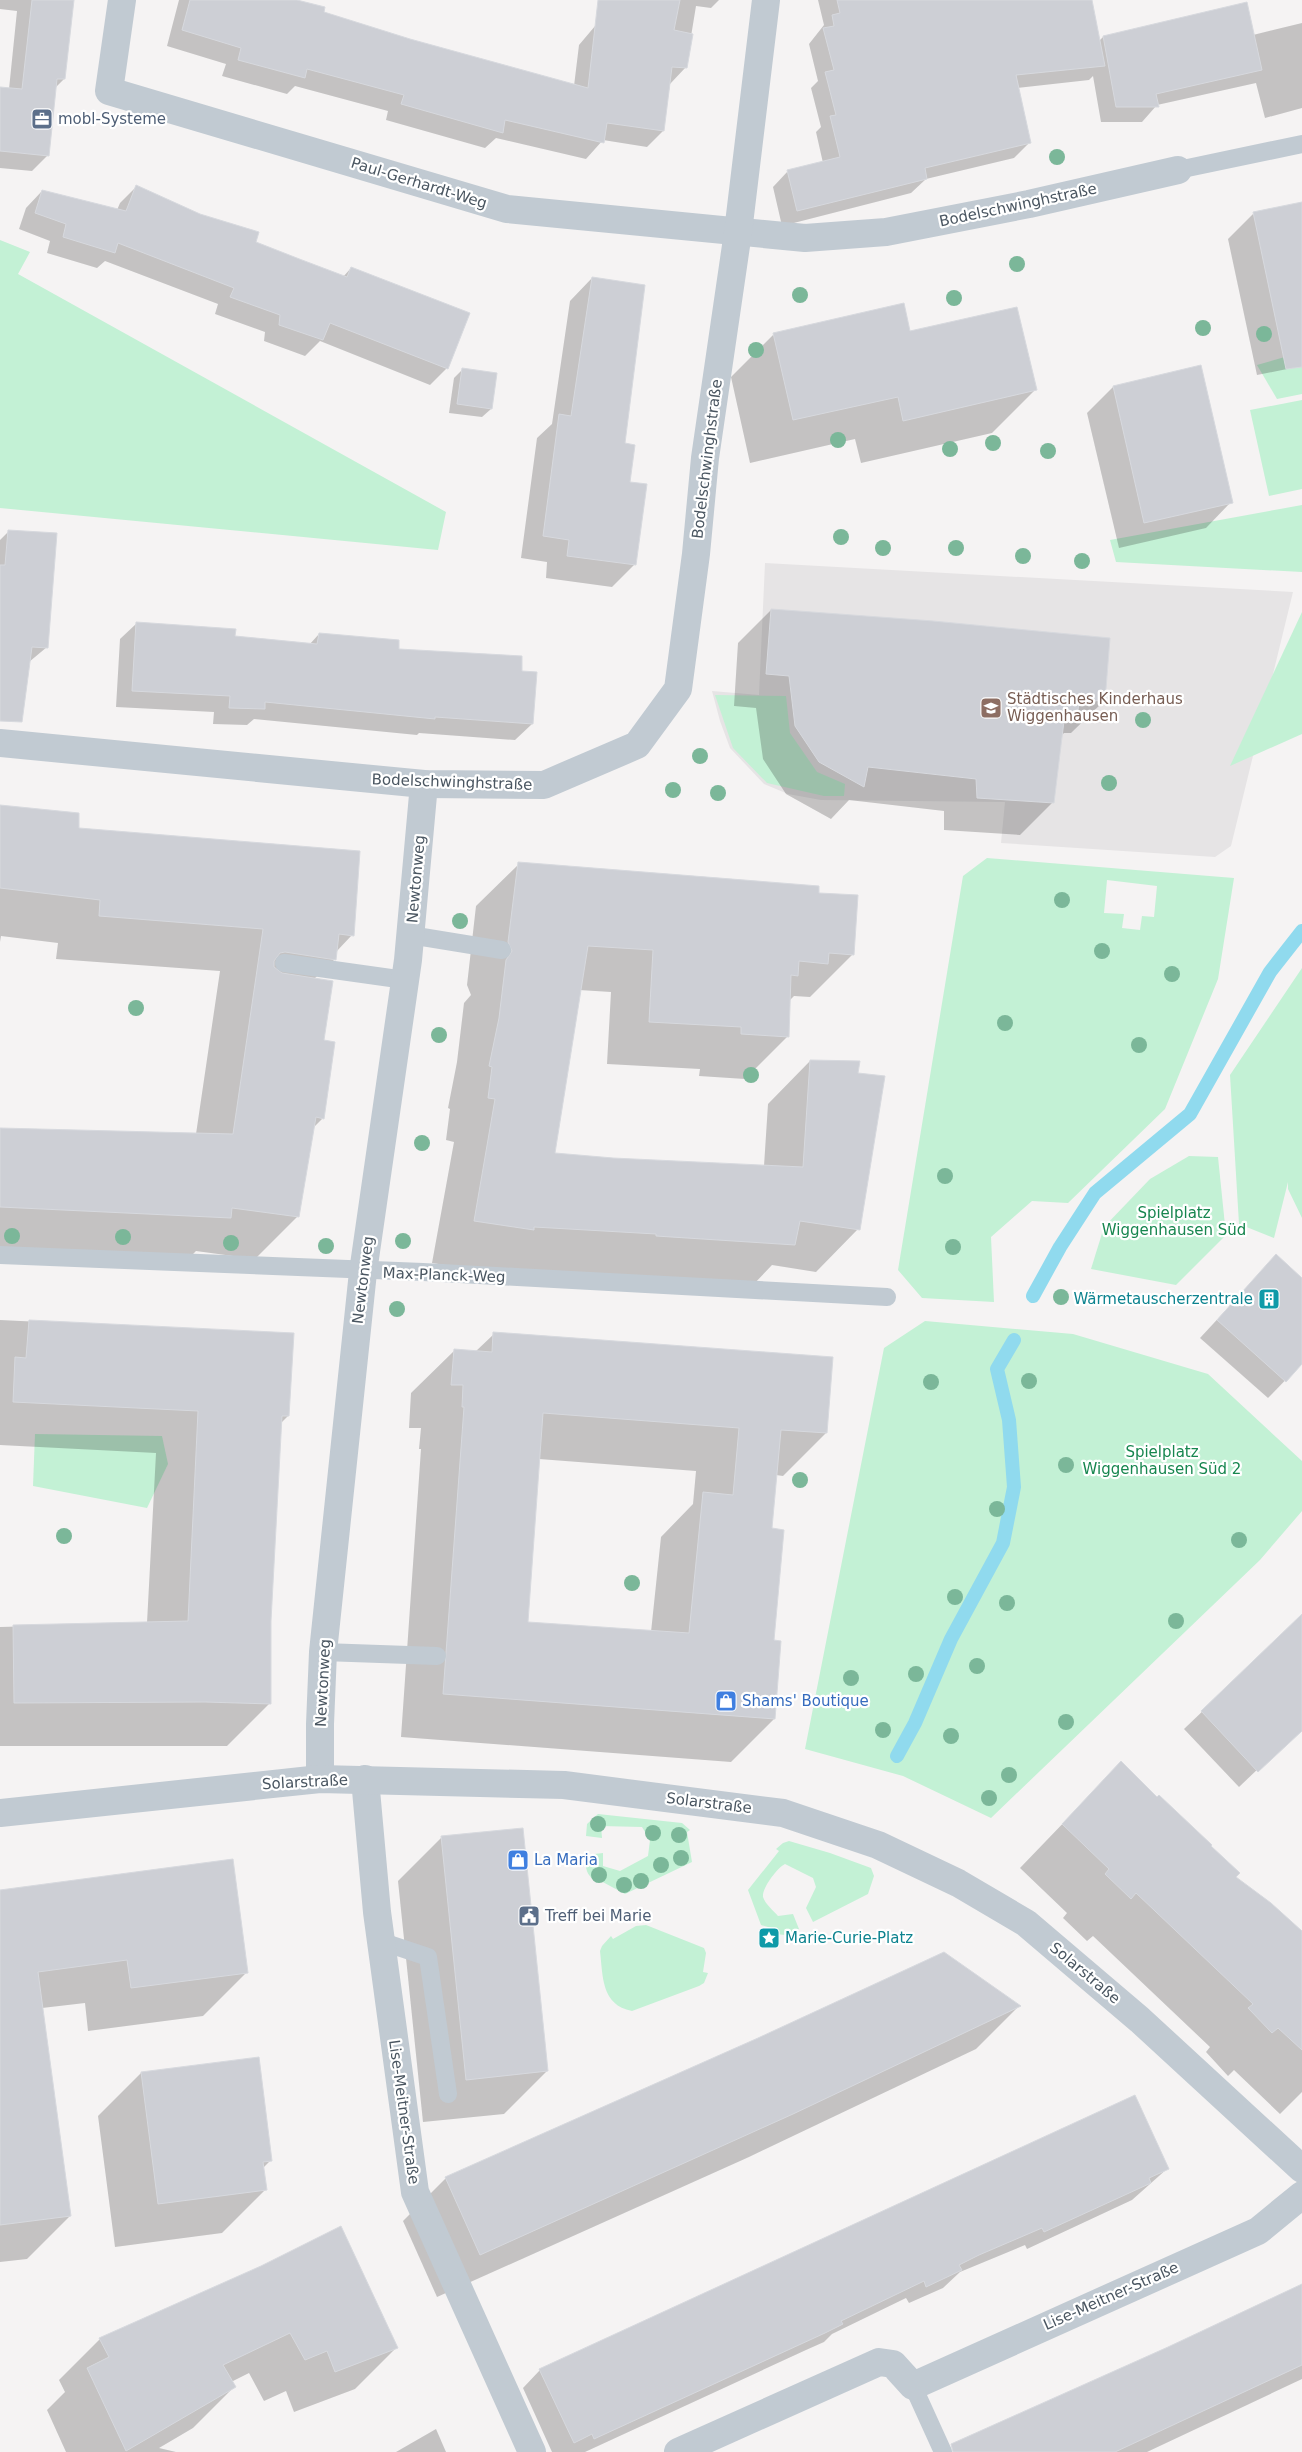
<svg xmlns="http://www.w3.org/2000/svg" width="1302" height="2452" font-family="'DejaVu Sans',sans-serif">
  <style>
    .education { fill: #e6e4e5 }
    .green { fill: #c3f1d5; fill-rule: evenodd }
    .shadow { fill: #0003; fill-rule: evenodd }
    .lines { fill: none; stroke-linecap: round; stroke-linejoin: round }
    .stream { stroke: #90daee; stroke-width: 14 }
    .building { fill: #cdcfd5; stroke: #d7d9de; fill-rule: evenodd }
    .service { stroke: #c1cad2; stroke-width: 18 }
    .minor { stroke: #c1cad2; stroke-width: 28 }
    .tree { fill: #7bb799 }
    .labels { text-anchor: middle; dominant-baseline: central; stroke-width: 4.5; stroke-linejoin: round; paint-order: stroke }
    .service-label { font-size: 15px; fill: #4e5e75; stroke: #fff; text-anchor: start }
    .street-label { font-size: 15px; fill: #4a5661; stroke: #fff }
    .education-label { font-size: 15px; fill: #785e54; stroke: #fff; text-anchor: start }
    .park-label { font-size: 15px; fill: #17864f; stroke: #fff }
    .culture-label { font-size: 15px; fill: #0d838f; stroke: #fff; text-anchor: end }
    .shop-label { font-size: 15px; fill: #366cbe; stroke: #fff; text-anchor: start }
  </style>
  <rect width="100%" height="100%" fill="#f5f3f3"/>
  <!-- education -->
  <path class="education" d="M765,563L1293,592L1231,846L1215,857L1001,843L1005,802L821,800L788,794L764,784L730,748L720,721L712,691L759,695Z"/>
  <!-- green -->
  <g class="green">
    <path d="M0,240L30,252L18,274L446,512L438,550L0,508Z"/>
    <path d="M1302,352V394L1277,399L1257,365Z"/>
    <path d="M1302,400V489L1269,496L1250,410Z"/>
    <path d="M1302,505V572L1116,562L1110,540Z"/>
    <path d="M1302,612V734L1230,766Z"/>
    <path d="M715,695L786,696L790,733L817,772L845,784L844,796H824L767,783L733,748Z"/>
    <path d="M987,858L1234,878L1218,979L1165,1109L1068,1203L1032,1201L991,1237L994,1302L922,1298L898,1270L963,876ZM1107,880L1157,886L1154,917L1142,916L1140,930L1122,928L1124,914L1104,913Z"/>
    <path d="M1302,968V1218L1288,1189V1182L1274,1238L1239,1224L1230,1075Z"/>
    <path d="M1189,1156L1218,1157L1226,1235L1176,1285L1091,1269L1104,1227L1150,1179Z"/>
    <path d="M925,1321L1073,1334L1208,1374L1302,1461V1511L1260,1560L991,1818L903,1776L805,1749L884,1348Z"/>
    <path d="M35,1434L162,1436L168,1464L147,1508L33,1486Z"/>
    <path d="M598,1814L682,1823L690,1830L687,1832L692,1862L625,1894L599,1880L597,1883C586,1874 585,1869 586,1855L603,1853V1866L620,1871L648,1856L650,1840L642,1827L601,1826L602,1838L586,1836L587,1824Z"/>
    <path d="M789,1841L830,1853L871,1868L874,1876L868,1894L813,1922L806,1908L816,1887L813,1878L785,1864C777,1868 762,1888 763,1897C765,1904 774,1911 778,1916L793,1914L799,1929L785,1935L776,1934L778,1930L761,1925L748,1890L779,1851L776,1849L783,1843Z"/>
    <path d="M646,1925L704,1948L706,1953L703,1972L708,1973L704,1983L699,1986L632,2011C601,2005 603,1976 600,1951L602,1946L611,1936L613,1939L636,1926Z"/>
  </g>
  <!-- shadow -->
  <g class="shadow">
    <path d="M0,0H72L64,79L55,88L48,155L32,171L0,168V89H9L17,11L0,9Z"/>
    <path d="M179,0H285L410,40L574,86L579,45L617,0H719L711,8L696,6L686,67L670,84L663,131L647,147L603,140L586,159L496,138L485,148L386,120L388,111L295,86L287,94L222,76L226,64L167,46Z"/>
    <path d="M818,0H1090L1099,41L1103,37L1253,35L1302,23V108L1265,118L1256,83L1157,105L1142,122H1101L1093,76L1089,80L1017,88L1029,143L1014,158L926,179L911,193L782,226L773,187L788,171L823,163L816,132L821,127L811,88L818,81L809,44L824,25Z"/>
    <path d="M136,187L255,243L343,277L351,268L447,368L430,385L320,341L305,356L264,341L265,332L215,314L218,304L105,261L97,268L47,253L50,241L19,229L26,208L42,191L117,210L120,203Z"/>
    <path d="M1302,203V366L1257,375L1228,239L1254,213Z"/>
    <path d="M592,278L623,444L635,564L612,587L546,578L547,562L521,558L537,438L552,424L570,301Z"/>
    <path d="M909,332L1035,390L992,433L861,463L855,439L750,463L731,377L774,334Z"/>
    <path d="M1200,367L1231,502L1206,528L1119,548L1087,413L1113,387Z"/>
    <path d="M463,369L491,409L482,417L449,413L454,378Z"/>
    <path d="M9,531L47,647L29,662L0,714V540Z"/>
    <path d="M771,610L1104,701L1071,733H1064L1061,736L1053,802L1020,835L944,830V811L849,800L831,819L786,794L763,759L756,708L734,706L738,643Z"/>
    <path d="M137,623L234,638L309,645L319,634L521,672L532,724L515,740L419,733L417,735L254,719L247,725L213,724L214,712L116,707L120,639Z"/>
    <path d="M0,807L78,829L352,935L336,952L335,959L314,979L323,1041V1118L313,1128L298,1216L255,1259L196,1251L186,1261L0,1252V1129L196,1134L220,971L56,959L58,943L1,936L0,942Z"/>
    <path d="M519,864L817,894L852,955L810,997L794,996L789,1001L788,1036L745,1079L699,1076L700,1069L607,1064L611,992L579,990L554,1154L613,1159L764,1166L768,1104L810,1061L858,1229L816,1272L772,1265L751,1287L490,1272L432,1263L454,1142L446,1140L450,1109L448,1108L457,1062L464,1003L471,995L467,985L476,906Z"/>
    <path d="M1276,1256L1302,1280V1363L1268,1398L1200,1338Z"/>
    <path d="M0,1320L293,1334L288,1416L280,1424L269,1621L270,1703L227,1746H0V1627L147,1623L156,1453L0,1445Z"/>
    <path d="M494,1334L826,1433L783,1476L776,1475L770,1530L774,1719L731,1762L401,1737L421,1449H419L421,1428H409L411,1393L455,1350L475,1352ZM539,1459L696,1471L693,1504L661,1537L651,1632L526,1623Z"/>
    <path d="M1302,1616V1727L1239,1787L1184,1729Z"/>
    <path d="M1121,1763L1209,1846L1234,1877L1302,1933V2092L1280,2114L1234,2070L1228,2076L1206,2052L1210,2047L1093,1936L1087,1941L1063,1918L1067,1913L1020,1868Z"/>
    <path d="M441,1838L547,2071L504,2114L423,2122L398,1881Z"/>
    <path d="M0,1892L246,1973L203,2016L88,2031L85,2003L42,2008L70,2216L27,2259L0,2262Z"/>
    <path d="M1019,2006L976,2049L749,2157L437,2297L403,2221L446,2178Z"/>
    <path d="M141,2073L271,2160L263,2168L265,2190L222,2233L115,2247L98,2116Z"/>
    <path d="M1168,2168L1132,2200L1027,2249L1025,2245L960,2272L943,2288L909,2303L906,2298L832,2334L824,2342L806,2350L585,2452H552L523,2388L540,2370Z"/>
    <path d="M261,2267L396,2348L355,2389L294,2412L286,2391L264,2401L249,2373L231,2382L234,2387L193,2428L159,2448L176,2452H66L47,2410L65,2392L59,2380L100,2339Z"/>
    <path d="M1302,2285V2379L1147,2452H957Z"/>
    <path d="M436,2429L446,2452H396Z"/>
  </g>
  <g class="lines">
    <!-- stream -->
    <g class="stream">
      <path d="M1033,1296L1060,1247L1095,1193L1190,1114L1270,972L1302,931"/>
      <path d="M897,1756L915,1723L951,1639L1003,1543L1014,1487L1009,1420L997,1369L1014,1340"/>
    </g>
  </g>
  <!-- building -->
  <g class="building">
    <path d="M32,0H74L65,79H57L49,156L0,151V87L22,89Z"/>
    <path d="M190,0H297L325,7L324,12L410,39L588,88L598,0H680L674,30L693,34L687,68L672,67L664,131L607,123L604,143L505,120L503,133L401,104L404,95L307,69L305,78L238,60L241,48L182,30Z"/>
    <path d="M837,0H1092L1105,66L1016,75L1031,143L925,168L927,179L797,211L787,170L840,157L830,116L836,115L825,72L834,70L823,28L834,26L832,15L840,13Z"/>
    <path d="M1247,2L1262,70L1156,94L1159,107H1116L1103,36Z"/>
    <path d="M136,185L200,214L259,232L256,242L302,260L347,277L351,267L470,313L448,369L330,323L323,340L279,325L280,315L230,297L234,288L118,243L115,253L63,237L66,224L35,213L42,190L126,211Z"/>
    <path d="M1302,202V367L1286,369L1253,212Z"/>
    <path d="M592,277L645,285L625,443L635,445L630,482L647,484L636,565L567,556L569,540L543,536L559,414L571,416Z"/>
    <path d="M904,303L910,331L1017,307L1037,390L903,421L898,397L793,420L773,333Z"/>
    <path d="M1201,365L1233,503L1144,523L1113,386Z"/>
    <path d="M462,368L497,373L492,409L457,404Z"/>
    <path d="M8,530L57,533L48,648L32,647L22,722L0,721V565H5Z"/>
    <path d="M771,609L933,621L1110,638L1105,701L1079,700L1077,722L1064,721L1054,803L977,798L976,779L868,767L864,787L819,762L795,726L789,676L766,674Z"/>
    <path d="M136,622L236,629L235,636L317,644L319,633L399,640V649L522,656V671L537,672L533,724L435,717V719L265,702V709L229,708L230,696L132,691Z"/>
    <path d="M0,805L79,813V828L360,851L354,936L339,934L336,960L285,952L280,953L274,961V967L282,973L333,981L324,1040L335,1042L324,1119L316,1117L299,1217L232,1208L231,1218L0,1207V1128L233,1134L263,929L99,916L100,900L0,888Z"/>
    <path d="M518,862L819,886V893L858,895L854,955L829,953L828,964L799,961L798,976L791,975L789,1037L741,1034V1027L649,1022L653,950L588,946L555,1153L613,1158L803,1167L810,1060L860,1061L858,1073L885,1076L860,1230L800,1221L795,1245L656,1236V1234L534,1227V1230L474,1221L495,1099L488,1098L492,1067L489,1066L499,1018L506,960L512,951L508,942Z"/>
    <path d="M1276,1254L1302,1278V1364L1286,1382L1217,1320Z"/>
    <path d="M29,1320L294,1333L289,1416H282L271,1621V1704L205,1702L14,1703L13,1625L188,1621L198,1411L13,1402L15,1357L26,1358Z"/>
    <path d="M493,1332L833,1357L827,1433L781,1430L772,1528L784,1530L774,1640L781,1641L775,1719L443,1694L464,1407H462L463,1385H451L454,1349L492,1352ZM543,1413L739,1428L733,1495L703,1492L689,1633L528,1622Z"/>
    <path d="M1302,1614V1731L1258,1772L1201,1711Z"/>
    <path d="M1121,1761L1157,1797L1159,1795L1212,1845L1211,1846L1240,1873L1236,1877L1271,1903L1302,1931V2050L1278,2028L1272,2033L1248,2008L1253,2004L1136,1893L1131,1899L1105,1874L1109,1869L1062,1824Z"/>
    <path d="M523,1828L548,2071L466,2080L441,1836Z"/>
    <path d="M233,1859L248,1973L131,1988L127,1960L38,1972L71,2216L0,2225V1890Z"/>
    <path d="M944,1952L1021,2006L793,2114L480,2255L445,2177L758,2038Z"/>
    <path d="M259,2057L272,2161L263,2162L267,2190L158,2204L141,2072Z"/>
    <path d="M1135,2095L1169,2169L1149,2178L1151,2183L1044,2232L1042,2228L979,2255L959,2265L962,2270L926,2287L924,2281L841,2321L843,2324L825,2333L594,2439L592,2434L574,2443L539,2369Z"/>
    <path d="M341,2226L398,2348L335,2372L327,2351L305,2360L290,2333L223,2365L236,2387L126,2451L87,2368L109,2357L99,2338L261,2266Z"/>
    <path d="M1302,2284V2365L1115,2452H953L951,2444L1168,2347Z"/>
  </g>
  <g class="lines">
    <!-- service -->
    <g class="service">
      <path d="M1178,170L1302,144"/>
      <path d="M410,935L502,950"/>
      <path d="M284,963L405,980"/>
      <path d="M0,1255L423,1272L887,1297"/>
      <path d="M323,1652L437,1656"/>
      <path d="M380,1941L428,1957L448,2094"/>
      <path d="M913,2386L943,2452"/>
    </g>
    <!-- minor -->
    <g class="minor">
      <path d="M122,0L109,91L507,209L805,238L886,232L1029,204L1178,170"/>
      <path d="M0,743L424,784L544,785L637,745L678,689L696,554L705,458L738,232L766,0"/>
      <path d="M320,1779V1724L323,1652L363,1272L408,960L424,784"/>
      <path d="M365,1779L377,1912L415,2192L532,2452"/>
      <path d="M0,1813L320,1779L564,1785L783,1813L878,1845L958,1883L1026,1923L1140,2020L1302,2169"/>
      <path d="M678,2452L879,2362L893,2364L913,2386L1258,2231L1302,2195"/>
    </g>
  </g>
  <!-- trees -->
  <g class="tree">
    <circle cx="1057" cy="157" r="8"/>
    <circle cx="1017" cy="264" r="8"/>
    <circle cx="800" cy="295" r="8"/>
    <circle cx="954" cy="298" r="8"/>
    <circle cx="1203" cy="328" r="8"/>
    <circle cx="1264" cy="334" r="8"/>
    <circle cx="756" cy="350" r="8"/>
    <circle cx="838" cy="440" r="8"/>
    <circle cx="993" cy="443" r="8"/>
    <circle cx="950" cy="449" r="8"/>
    <circle cx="1048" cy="451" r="8"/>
    <circle cx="841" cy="537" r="8"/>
    <circle cx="883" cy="548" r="8"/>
    <circle cx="956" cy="548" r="8"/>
    <circle cx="1023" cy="556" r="8"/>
    <circle cx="1082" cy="561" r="8"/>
    <circle cx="1143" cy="720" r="8"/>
    <circle cx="700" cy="756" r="8"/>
    <circle cx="1109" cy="783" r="8"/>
    <circle cx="673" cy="790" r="8"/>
    <circle cx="718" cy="793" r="8"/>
    <circle cx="1062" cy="900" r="8"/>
    <circle cx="460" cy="921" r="8"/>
    <circle cx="1102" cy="951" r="8"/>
    <circle cx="1172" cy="974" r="8"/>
    <circle cx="136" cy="1008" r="8"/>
    <circle cx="1005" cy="1023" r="8"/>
    <circle cx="439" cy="1035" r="8"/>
    <circle cx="1139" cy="1045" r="8"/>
    <circle cx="751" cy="1075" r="8"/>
    <circle cx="422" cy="1143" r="8"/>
    <circle cx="945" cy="1176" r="8"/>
    <circle cx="12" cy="1236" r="8"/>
    <circle cx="123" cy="1237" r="8"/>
    <circle cx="403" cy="1241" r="8"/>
    <circle cx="231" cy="1243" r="8"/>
    <circle cx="326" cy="1246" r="8"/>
    <circle cx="953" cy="1247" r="8"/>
    <circle cx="1061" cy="1297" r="8"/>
    <circle cx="397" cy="1309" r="8"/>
    <circle cx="1029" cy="1381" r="8"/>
    <circle cx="931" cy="1382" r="8"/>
    <circle cx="1066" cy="1465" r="8"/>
    <circle cx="800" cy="1480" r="8"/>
    <circle cx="997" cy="1509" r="8"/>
    <circle cx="64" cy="1536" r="8"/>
    <circle cx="1239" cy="1540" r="8"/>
    <circle cx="632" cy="1583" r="8"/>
    <circle cx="955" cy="1597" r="8"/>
    <circle cx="1007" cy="1603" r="8"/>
    <circle cx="1176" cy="1621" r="8"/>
    <circle cx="977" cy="1666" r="8"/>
    <circle cx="916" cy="1674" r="8"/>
    <circle cx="851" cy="1678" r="8"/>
    <circle cx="1066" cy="1722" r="8"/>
    <circle cx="883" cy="1730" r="8"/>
    <circle cx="951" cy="1736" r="8"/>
    <circle cx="1009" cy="1775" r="8"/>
    <circle cx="989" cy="1798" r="8"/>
    <circle cx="598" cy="1824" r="8"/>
    <circle cx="653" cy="1833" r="8"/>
    <circle cx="679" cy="1835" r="8"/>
    <circle cx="681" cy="1858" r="8"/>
    <circle cx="661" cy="1865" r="8"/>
    <circle cx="599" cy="1875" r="8"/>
    <circle cx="641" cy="1881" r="8"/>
    <circle cx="624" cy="1885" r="8"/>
  </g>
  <!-- icons -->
  <defs>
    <g id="office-square" transform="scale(1.125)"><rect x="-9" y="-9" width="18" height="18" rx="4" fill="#5c6f8a" stroke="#fff"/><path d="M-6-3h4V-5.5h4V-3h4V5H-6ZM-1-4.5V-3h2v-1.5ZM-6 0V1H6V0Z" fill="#fff"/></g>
    <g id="school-square" transform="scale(1.125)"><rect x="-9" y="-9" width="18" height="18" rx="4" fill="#8d6e63" stroke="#fff"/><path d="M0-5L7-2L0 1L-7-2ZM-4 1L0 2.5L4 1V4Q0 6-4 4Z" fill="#fff"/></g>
    <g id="building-square" transform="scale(1.125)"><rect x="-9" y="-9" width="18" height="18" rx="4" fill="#0f9aa8" stroke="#fff"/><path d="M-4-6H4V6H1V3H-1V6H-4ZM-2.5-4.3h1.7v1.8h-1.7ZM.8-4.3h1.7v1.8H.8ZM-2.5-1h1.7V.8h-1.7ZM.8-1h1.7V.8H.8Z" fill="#fff"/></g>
    <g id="shop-square" transform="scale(1.125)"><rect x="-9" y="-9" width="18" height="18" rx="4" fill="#3f7fe0" stroke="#fff"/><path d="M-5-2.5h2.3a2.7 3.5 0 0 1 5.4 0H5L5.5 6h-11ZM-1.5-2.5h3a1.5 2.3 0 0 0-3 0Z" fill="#fff"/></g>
    <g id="civic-square" transform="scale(1.125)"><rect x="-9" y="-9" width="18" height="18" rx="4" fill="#5c6f8a" stroke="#fff"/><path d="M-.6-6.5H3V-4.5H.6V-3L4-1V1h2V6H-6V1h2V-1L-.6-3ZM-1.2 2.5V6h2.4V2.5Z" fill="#fff"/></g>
    <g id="sight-square" transform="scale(1.125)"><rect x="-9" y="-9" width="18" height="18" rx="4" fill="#0f9aa8" stroke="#fff"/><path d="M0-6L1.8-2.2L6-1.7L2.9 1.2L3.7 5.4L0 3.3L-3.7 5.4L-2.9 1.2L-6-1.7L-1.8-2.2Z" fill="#fff"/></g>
  </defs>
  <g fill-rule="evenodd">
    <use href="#office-square" x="42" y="119"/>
    <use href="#school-square" x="991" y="708"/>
    <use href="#building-square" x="1269" y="1299"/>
    <use href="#shop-square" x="726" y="1701"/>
    <use href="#shop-square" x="518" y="1860"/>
    <use href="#civic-square" x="529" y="1916"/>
    <use href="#sight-square" x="769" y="1938"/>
  </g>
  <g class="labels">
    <!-- service labels -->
    <g class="service-label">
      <text x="58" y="119">mobl-Systeme</text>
      <text x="545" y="1916">Treff bei Marie</text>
    </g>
    <!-- street labels -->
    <g class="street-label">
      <text transform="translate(419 183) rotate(17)">Paul-Gerhardt-Weg</text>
      <text transform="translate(1018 205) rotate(-12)">Bodelschwinghstraße</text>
      <text transform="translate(707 459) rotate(-83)">Bodelschwinghstraße</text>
      <text transform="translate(452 782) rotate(2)">Bodelschwinghstraße</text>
      <text transform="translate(416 879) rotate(-85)">Newtonweg</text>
      <text transform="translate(444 1275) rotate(2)">Max-Planck-Weg</text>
      <text transform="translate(363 1280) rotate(-83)">Newtonweg</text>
      <text transform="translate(323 1683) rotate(-87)">Newtonweg</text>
      <text transform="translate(305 1782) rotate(-3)">Solarstraße</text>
      <text transform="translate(709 1803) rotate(7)">Solarstraße</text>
      <text transform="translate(1085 1973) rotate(40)">Solarstraße</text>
      <text transform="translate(404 2112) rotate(82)">Lise-Meitner-Straße</text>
      <text transform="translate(1111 2296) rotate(-24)">Lise-Meitner-Straße</text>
    </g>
    <!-- education labels -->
    <g class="education-label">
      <text x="1007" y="699">Städtisches Kinderhaus<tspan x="1007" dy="17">Wiggenhausen</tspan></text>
    </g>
    <!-- park labels -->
    <g class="park-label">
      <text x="1174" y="1213">Spielplatz<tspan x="1174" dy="17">Wiggenhausen Süd</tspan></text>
      <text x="1162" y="1452">Spielplatz<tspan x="1162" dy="17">Wiggenhausen Süd 2</tspan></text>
    </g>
    <!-- culture labels -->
    <g class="culture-label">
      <text x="1253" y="1299">Wärmetauscherzentrale</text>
      <text x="785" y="1938" text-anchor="start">Marie-Curie-Platz</text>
    </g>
    <!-- shop labels -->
    <g class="shop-label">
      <text x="742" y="1701">Shams' Boutique</text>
      <text x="534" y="1860">La Maria</text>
    </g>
  </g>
</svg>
